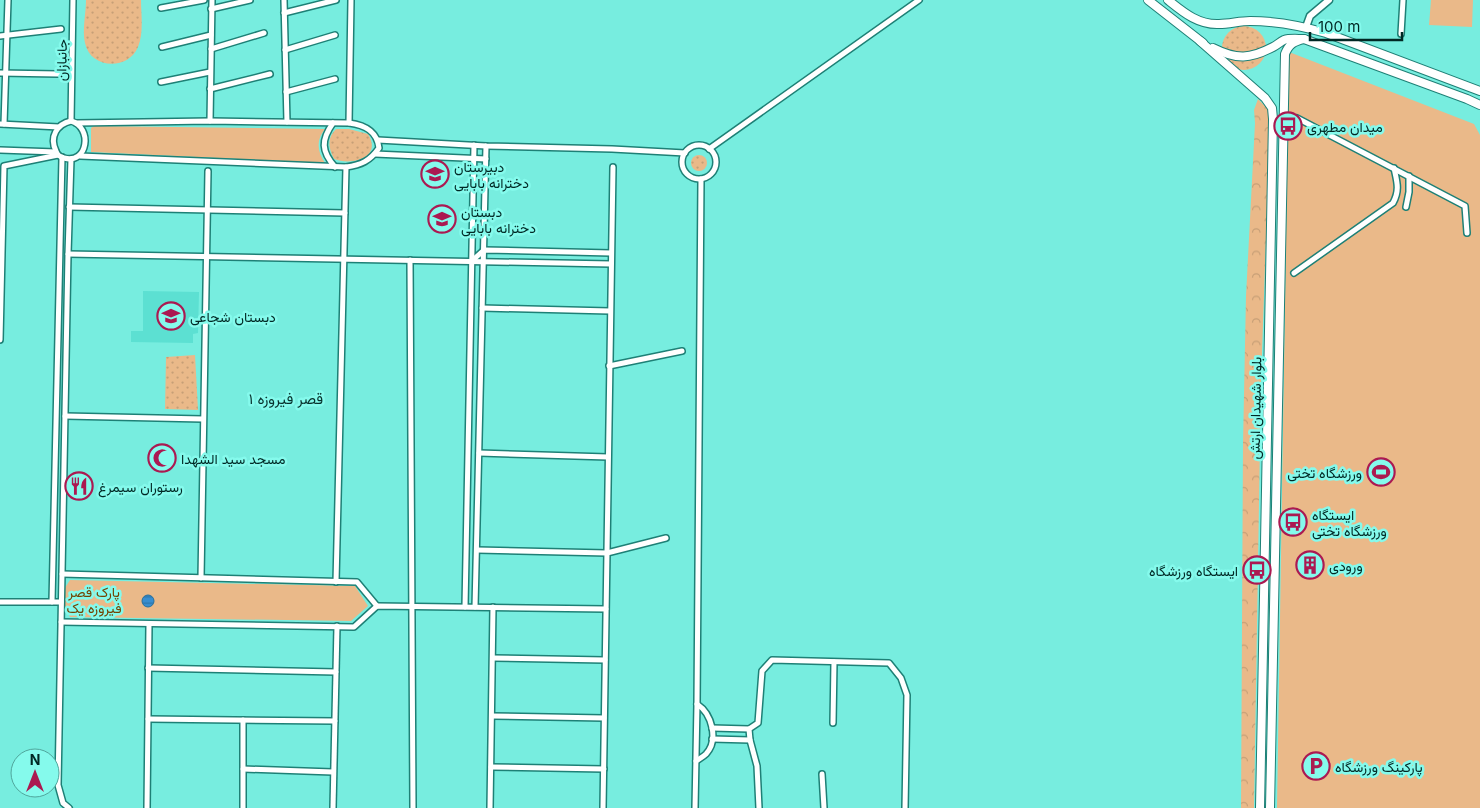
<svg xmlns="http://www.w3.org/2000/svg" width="1480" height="808" font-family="Inter,Vazirmatn,sans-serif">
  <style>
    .built { fill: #5ce0d2 }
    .grass { fill: url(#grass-dots) }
    .forest { fill: url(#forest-crowns) }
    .park { fill: #eab989 }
    .water { fill: url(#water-rules); stroke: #276f9c }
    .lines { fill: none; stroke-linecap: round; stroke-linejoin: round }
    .minor-casing { stroke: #1e8076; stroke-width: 8 }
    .tertiary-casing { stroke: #1e8076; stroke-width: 9 }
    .primary-casing { stroke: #1e8076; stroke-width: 10 }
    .minor { stroke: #fff; stroke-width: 5 }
    .tertiary { stroke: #fff; stroke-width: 6 }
    .primary { stroke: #fff; stroke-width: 8 }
    .labels { text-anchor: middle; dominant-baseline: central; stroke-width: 5; stroke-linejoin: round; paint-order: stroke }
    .street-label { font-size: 14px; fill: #002824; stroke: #85faec }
    .poi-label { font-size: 14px; fill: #002824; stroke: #85faec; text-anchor: start }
    .park-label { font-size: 14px; fill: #734302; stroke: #85faec }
    .neighbourhood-label { font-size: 15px; fill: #08302c; stroke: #85faec }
  </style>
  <defs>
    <pattern id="grass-dots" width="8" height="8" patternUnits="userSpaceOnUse" patternTransform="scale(1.25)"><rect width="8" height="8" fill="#eab989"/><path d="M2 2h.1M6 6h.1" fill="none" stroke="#c79f76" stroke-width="1.8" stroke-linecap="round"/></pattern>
    <pattern id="forest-crowns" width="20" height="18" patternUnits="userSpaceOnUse" patternTransform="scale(1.25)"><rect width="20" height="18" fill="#eab989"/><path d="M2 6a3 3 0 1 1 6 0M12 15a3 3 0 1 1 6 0" fill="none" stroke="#c79f76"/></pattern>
    <pattern id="water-rules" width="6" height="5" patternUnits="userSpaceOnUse" patternTransform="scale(1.25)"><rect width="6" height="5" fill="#388ed0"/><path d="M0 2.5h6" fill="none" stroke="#2d74a9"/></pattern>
  </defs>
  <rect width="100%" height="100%" fill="#77eddf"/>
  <!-- built -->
  <path class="built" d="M143,291L199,292L198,333L193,334V343L131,342V331H143Z"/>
  <!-- grass -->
  <g class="grass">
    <path d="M86,0H141C141,14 144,33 138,47C128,71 90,69 85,43C82,30 86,13 86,0Z"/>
    <circle cx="1244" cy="48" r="22"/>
    <path d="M336,129H349L368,134C383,158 351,166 334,159C328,147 327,138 336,129Z"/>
    <circle cx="699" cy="163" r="8"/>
    <path d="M195,355L198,410L165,409L166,357Z"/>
  </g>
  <!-- forest -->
  <path class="forest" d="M1258,99L1269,110L1270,124L1261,381L1254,808H1241L1243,443L1246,296L1255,123L1254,110Z"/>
  <!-- park -->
  <g class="park">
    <path d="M1431,0H1473L1472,27L1429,25Z"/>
    <path d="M1289,52L1474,124L1480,135V808H1277Z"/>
    <path d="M94,126L325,129C316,140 317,151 325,163L91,152V128Z"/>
    <path d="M70,580L355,586L368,606L351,621L70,617L59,597Z"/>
  </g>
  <!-- water -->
  <circle class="water" cx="148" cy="601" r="6"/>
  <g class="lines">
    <!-- minor casing -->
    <g class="minor-casing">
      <g id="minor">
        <path d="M284,0L287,122"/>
        <path d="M161,8L204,0"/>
        <path d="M211,9L250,0"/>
        <path d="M284,13L336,0"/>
        <path d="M1401,34L1403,0"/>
        <path d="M0,36L61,29"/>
        <path d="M162,47L211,35"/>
        <path d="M211,49L264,33"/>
        <path d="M285,50L335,35"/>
        <path d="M0,73L58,74"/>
        <path d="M161,82L210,72"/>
        <path d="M210,89L270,74"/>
        <path d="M286,92L335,79"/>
        <path d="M1297,118L1465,206L1467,233"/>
        <path d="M71,121L73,0"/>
        <path d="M71,121C93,127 88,165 64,158C60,157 57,155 56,151C49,137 57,124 71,121Z"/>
        <path d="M210,121L212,0"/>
        <path d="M76,123L210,121L349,123C365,125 377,131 379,148C370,161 361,165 346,167L80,156"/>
        <path d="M333,123C321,140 321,151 335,167"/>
        <path d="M349,123L351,0"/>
        <path d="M0,124L59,127"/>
        <path d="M4,124L8,0"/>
        <path d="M378,140L486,146L612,149L685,153"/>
        <circle cx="699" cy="162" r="17"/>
        <path d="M709,149L919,0"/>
        <path d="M0,150L56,152"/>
        <path d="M375,154L486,159"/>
        <path d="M69,207L345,213"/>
        <path d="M1406,207L1409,192V176"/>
        <path d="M68,254L611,264"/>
        <path d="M410,260L413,808"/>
        <path d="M472,261L484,250L611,253"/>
        <path d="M1294,273L1393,203C1400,190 1397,182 1394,168"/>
        <path d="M482,308L610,311"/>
        <path d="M0,340L4,166L58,155"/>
        <path d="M609,366L682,351"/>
        <path d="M65,416L203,419"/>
        <path d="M479,453L608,457"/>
        <path d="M477,550L607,553L666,538"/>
        <path d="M62,574L357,582L377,606"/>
        <path d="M201,578L208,171"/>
        <path d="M336,582L346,167"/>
        <path d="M0,602H61"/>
        <path d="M52,602L62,157"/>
        <path d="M465,607L474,145"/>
        <path d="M475,607L486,146"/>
        <path d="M61,622L354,627L377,606L606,609"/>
        <path d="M493,658L605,660"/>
        <path d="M148,668L336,672"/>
        <path d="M492,716L604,718"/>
        <path d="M148,719L335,721"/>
        <path d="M243,720V808"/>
        <path d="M833,723L834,662"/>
        <path d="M712,728L749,729"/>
        <path d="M712,739L750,740"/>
        <path d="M696,761C699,759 703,757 706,754C719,740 712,714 697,704"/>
        <path d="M491,767L604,769"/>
        <path d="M243,769L333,772"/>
        <path d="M822,774L824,808"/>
        <path d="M69,808L63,803L58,785L68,254L71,159"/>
        <path d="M147,808L149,624"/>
        <path d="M333,808L337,626"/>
        <path d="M490,808L493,607"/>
        <path d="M603,808L613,167"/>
        <path d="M695,808L697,704L701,179"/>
        <path d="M759,808L757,766L750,740L749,729L758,723L762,671L772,660L889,663L901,678L907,695L905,808"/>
      </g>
    </g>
    <!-- tertiary casing -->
    <g class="tertiary-casing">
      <path id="tertiary" d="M1306,27L1310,16L1329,0"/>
    </g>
    <!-- primary casing -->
    <g class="primary-casing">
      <g id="primary">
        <path d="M1148,0L1203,43"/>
        <path d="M1168,0C1183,12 1198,25 1219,24C1229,24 1240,21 1250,21C1275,21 1302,26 1326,33L1480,91"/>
        <path d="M1200,41L1265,98L1272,108L1273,119L1260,808"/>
        <path d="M1213,48C1237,60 1250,59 1273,47C1277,45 1280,42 1284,40C1290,38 1297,39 1304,39L1467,99L1480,105"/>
        <path d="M1270,808L1285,54C1289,44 1293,42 1304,39"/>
      </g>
    </g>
    <!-- minor -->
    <use href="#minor" class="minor"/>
    <!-- tertiary -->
    <use href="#tertiary" class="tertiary"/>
    <!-- primary -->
    <use href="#primary" class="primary"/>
  </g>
  <!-- icons -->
  <defs>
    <g id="bus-ring" transform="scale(1.4375)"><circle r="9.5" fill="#85faec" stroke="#ab1951" stroke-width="1.5"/><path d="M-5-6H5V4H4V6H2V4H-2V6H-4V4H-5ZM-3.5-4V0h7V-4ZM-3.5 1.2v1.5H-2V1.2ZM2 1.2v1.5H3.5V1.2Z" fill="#ab1951"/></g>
    <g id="school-ring" transform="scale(1.4375)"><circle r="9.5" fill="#85faec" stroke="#ab1951" stroke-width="1.5"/><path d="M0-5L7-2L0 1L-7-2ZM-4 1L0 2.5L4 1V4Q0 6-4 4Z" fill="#ab1951"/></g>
    <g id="mosque-ring" transform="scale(1.4375)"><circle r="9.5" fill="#85faec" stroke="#ab1951" stroke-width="1.5"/><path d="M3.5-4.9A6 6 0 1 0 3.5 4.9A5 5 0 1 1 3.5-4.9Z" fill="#ab1951"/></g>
    <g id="stadium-ring" transform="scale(1.4375)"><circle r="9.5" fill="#85faec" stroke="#ab1951" stroke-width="1.5"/><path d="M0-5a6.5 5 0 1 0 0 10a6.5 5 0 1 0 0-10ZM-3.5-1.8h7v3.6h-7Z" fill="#ab1951"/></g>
    <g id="restaurant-ring" transform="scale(1.4375)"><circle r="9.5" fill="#85faec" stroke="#ab1951" stroke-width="1.5"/><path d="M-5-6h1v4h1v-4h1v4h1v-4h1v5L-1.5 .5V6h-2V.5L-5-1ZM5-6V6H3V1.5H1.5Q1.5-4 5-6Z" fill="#ab1951"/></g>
    <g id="building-ring" transform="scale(1.4375)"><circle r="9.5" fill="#85faec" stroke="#ab1951" stroke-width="1.5"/><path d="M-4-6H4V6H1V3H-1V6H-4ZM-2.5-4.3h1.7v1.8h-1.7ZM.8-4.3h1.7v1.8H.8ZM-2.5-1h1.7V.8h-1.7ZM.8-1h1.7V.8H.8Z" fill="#ab1951"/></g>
    <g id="parking-ring" transform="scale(1.4375)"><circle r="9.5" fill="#85faec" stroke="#ab1951" stroke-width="1.5"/><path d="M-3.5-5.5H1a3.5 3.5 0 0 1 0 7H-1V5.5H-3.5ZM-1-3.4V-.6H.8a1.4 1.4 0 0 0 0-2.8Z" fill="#ab1951"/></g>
  </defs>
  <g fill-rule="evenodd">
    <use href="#bus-ring" x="1288" y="126"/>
    <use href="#school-ring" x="435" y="174"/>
    <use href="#school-ring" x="442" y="219"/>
    <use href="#school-ring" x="171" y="316"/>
    <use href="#mosque-ring" x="162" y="458"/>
    <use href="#stadium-ring" x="1381" y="472"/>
    <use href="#restaurant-ring" x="79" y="486"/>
    <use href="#bus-ring" x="1293" y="522"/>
    <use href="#building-ring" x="1310" y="565"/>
    <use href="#bus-ring" x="1257" y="570"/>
    <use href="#parking-ring" x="1316" y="766"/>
  </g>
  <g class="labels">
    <!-- street labels -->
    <g class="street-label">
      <text transform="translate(61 60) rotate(-89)">جانبازان</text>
      <text transform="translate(1255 408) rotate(-89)">بلوار شهیدان ارتش</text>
    </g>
    <!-- poi labels -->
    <g class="poi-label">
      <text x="1307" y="126">میدان مطهری</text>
      <text x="454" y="166">دبیرستان<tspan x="454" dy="16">دخترانه بابایی</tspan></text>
      <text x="461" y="211">دبستان<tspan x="461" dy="16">دخترانه بابایی</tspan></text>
      <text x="190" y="316">دبستان شجاعی</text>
      <text x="181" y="458">مسجد سید الشهدا</text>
      <text x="1362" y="472" text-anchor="end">ورزشگاه تختی</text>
      <text x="98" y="486">رستوران سیمرغ</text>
      <text x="1312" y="514">ایستگاه<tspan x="1312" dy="16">ورزشگاه تختی</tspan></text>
      <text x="1329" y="565">ورودی</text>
      <text x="1238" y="570" text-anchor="end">ایستگاه ورزشگاه</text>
      <text x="1335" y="766">پارکینگ ورزشگاه</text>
    </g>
    <!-- park labels -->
    <g class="park-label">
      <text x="94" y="591">پارک قصر<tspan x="94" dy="16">فیروزه یک</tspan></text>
    </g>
    <!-- neighbourhood labels -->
    <g class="neighbourhood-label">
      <text x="286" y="398">قصر فیروزه ۱</text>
    </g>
  </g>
  <!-- north arrow -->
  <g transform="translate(35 773)"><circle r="24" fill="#85faec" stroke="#50a69c"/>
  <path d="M0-4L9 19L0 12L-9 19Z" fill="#ab1951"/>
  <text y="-8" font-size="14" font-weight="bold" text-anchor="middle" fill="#002824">N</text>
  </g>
  <!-- scale -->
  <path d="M1310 32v8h92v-8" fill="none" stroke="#002824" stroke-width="2.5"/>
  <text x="1318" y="32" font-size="15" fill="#002824" stroke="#85faec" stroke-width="4" paint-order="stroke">100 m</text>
</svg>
